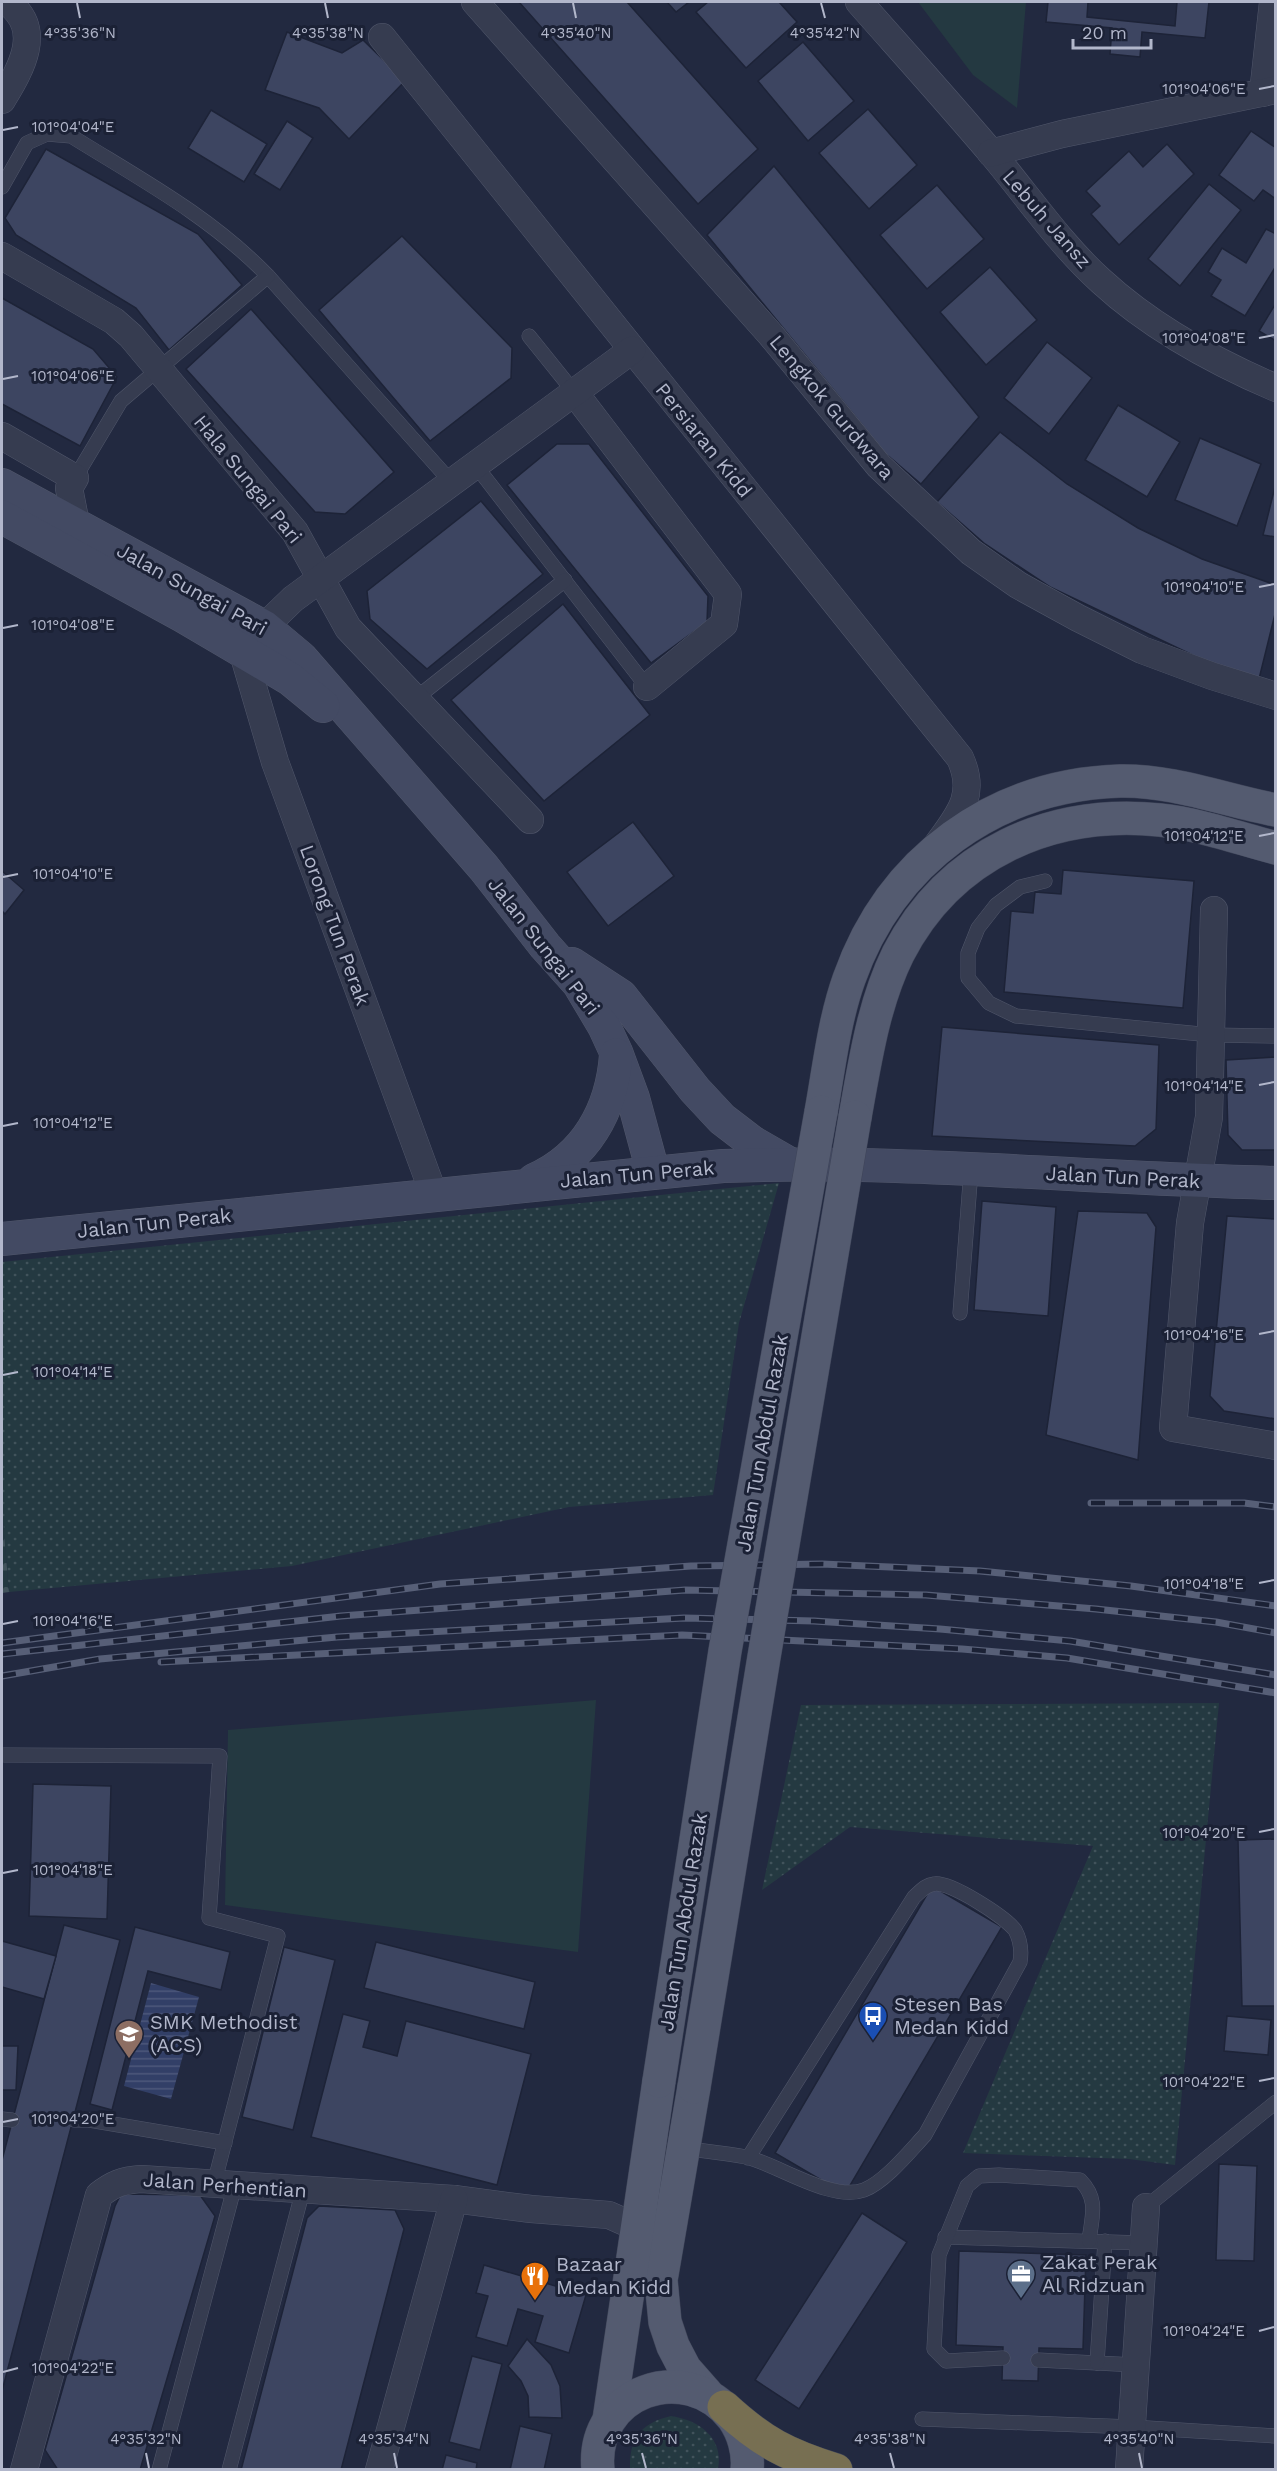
<svg xmlns="http://www.w3.org/2000/svg" width="1277" height="2471" font-family="'Work Sans',sans-serif">
  <style>
    .grass { fill: url(#grass-dots) }
    .cemetery { fill: url(#cemetery-stones) }
    .park { fill: #243941 }
    .water { fill: url(#water-rules) }
    .building { fill: #3d4561; stroke: #1d2337; stroke-width: 1.5 }
    .lines { fill: none; stroke-linecap: round; stroke-linejoin: round }
    .lane-casing { stroke: #51576b; stroke-width: 15 }
    .street-casing { stroke: #51576b; stroke-width: 28 }
    .secondary-casing { stroke: #51576b; stroke-width: 34 }
    .primary-casing { stroke: #3f4559; stroke-width: 34 }
    .highway-casing { stroke: #3e4458; stroke-width: 34 }
    .lane { stroke: #363c50; stroke-width: 14 }
    .street { stroke: #363c50; stroke-width: 27 }
    .secondary { stroke: #434a63; stroke-width: 33 }
    .primary { stroke: #545b70; stroke-width: 33 }
    .highway { stroke: #776f52; stroke-width: 33 }
    .rail-casing { stroke: #575f77; stroke-width: 7 }
    .rail { stroke: #1b2135; stroke-width: 4.5; stroke-dasharray: 14; stroke-linecap: butt }
    .primary-bridge-casing { stroke: #3f4559; stroke-width: 34; stroke-linecap: butt }
    .primary-bridge { stroke: #545b70; stroke-width: 33 }
    .ticks { fill: none; stroke: #b2b7cb; stroke-width: 2 }
    .labels { text-anchor: middle; dominant-baseline: central; stroke-width: 6; stroke-linejoin: round; paint-order: stroke }
    .street-label { font-size: 20px; fill: #b2b7cb; stroke: #1b2135 }
    .poi-label { font-size: 20px; fill: #b2b7cb; stroke: #1b2135; text-anchor: start }
    .ticks-label { font-size: 15px; text-anchor: middle; fill: #b2b7cb; stroke: #1b2135; stroke-width: 6; stroke-linejoin: round; paint-order: stroke }
  </style>
  <defs>
    <pattern id="grass-dots" width="8" height="8" patternUnits="userSpaceOnUse" patternTransform="scale(1.5)"><rect width="8" height="8" fill="#243941"/><path d="M2 2h.1M6 6h.1" fill="none" stroke="#41535b" stroke-width="1.8" stroke-linecap="round"/></pattern>
    <pattern id="cemetery-stones" width="16" height="16" patternUnits="userSpaceOnUse" patternTransform="scale(1.5)"><rect width="16" height="16" fill="#243941"/><path d="M2 7V4a2 2 0 0 1 4 0v3zM10 15v-3a2 2 0 0 1 4 0v3z" fill="#41535b"/></pattern>
    <pattern id="water-rules" width="6" height="5" patternUnits="userSpaceOnUse" patternTransform="scale(1.5)"><rect width="6" height="5" fill="#323f67"/><path d="M0 2.5h6" fill="none" stroke="#4d587b"/></pattern>
  </defs>
  <rect width="100%" height="100%" fill="#222940"/>
  <!-- grass -->
  <g class="grass">
    <path d="M779,1183L739,1323L713,1495L569,1507L292,1566L9,1592L2,1510V1262Z"/>
    <path d="M1219,1703L1175,2165L1129,2159L963,2153L1093,1846L850,1827L762,1890L801,1705Z"/>
    <path d="M671,2416C699,2420 724,2438 718,2469H630C629,2438 641,2423 671,2416Z"/>
  </g>
  <!-- cemetery -->
  <path class="cemetery" d="M2,1510L9,1592L2,1593Z"/>
  <!-- park -->
  <g class="park">
    <path d="M918,2H1026L1017,108L973,75Z"/>
    <path d="M596,1700L578,1952L225,1905L228,1730Z"/>
  </g>
  <!-- water -->
  <path class="water" d="M151,1983L199,1997L171,2099L124,2086Z"/>
  <!-- building -->
  <g class="building">
    <path d="M519,2H627L758,149L698,204Z"/>
    <path d="M667,2H689L676,12Z"/>
    <path d="M708,2H779L797,22L746,68L696,12Z"/>
    <path d="M1048,2H1088L1087,17L1175,26L1177,2H1209L1205,38L1142,32L1140,57L1110,54L1112,28L1046,22Z"/>
    <path d="M287,32L342,53L363,40L405,81L349,139L319,108L265,90Z"/>
    <path d="M803,42L854,101L808,141L758,81Z"/>
    <path d="M868,109L917,165L869,209L819,153Z"/>
    <path d="M211,110L267,144L244,182L188,148Z"/>
    <path d="M287,121L313,138L280,190L254,174Z"/>
    <path d="M1251,131L1276,148V199L1263,190L1254,201L1219,175Z"/>
    <path d="M1167,144L1194,174L1119,245L1091,214L1100,206L1086,191L1129,151L1143,167Z"/>
    <path d="M46,149L198,234L242,285L169,350L136,308L16,235L5,218Z"/>
    <path d="M774,166L979,417L921,484L886,454L707,235Z"/>
    <path d="M1209,184L1241,210L1180,286L1148,259Z"/>
    <path d="M937,185L984,239L927,289L880,235Z"/>
    <path d="M1266,229L1276,234V266L1245,316L1211,296L1221,280L1208,272L1222,248L1246,263Z"/>
    <path d="M402,236L512,348L511,378L430,441L319,310Z"/>
    <path d="M990,267L1037,320L986,365L940,312Z"/>
    <path d="M2,298L93,349L117,377L80,446L2,404Z"/>
    <path d="M1276,303V341L1259,331Z"/>
    <path d="M251,309L394,472L345,514L315,512L186,369Z"/>
    <path d="M1047,342L1092,378L1049,434L1004,398Z"/>
    <path d="M1118,405L1180,442L1147,497L1085,460Z"/>
    <path d="M1000,432L1067,484L1138,528L1202,559L1276,585V610L1259,679L1205,661L1050,587L985,544L937,502Z"/>
    <path d="M1200,438L1261,464L1237,526L1175,500Z"/>
    <path d="M557,444H589L708,596L707,622L651,663L507,485Z"/>
    <path d="M1276,483V537L1263,535Z"/>
    <path d="M481,501L543,574L427,669L370,619L367,591Z"/>
    <path d="M563,604L650,715L544,801L451,700Z"/>
    <path d="M633,822L674,876L608,926L567,872Z"/>
    <path d="M1063,870L1194,881L1183,1008L1004,992L1011,911L1033,913L1035,892L1061,894Z"/>
    <path d="M2,871L24,890L5,914L2,911Z"/>
    <path d="M942,1027L1159,1045L1156,1129L1135,1146L932,1136Z"/>
    <path d="M1276,1057V1150H1242L1228,1135L1226,1060Z"/>
    <path d="M982,1201L1056,1207L1048,1316L974,1310Z"/>
    <path d="M1078,1211L1147,1213L1156,1227L1138,1460L1046,1435Z"/>
    <path d="M1227,1216L1276,1219V1419L1224,1411L1210,1396Z"/>
    <path d="M33,1784L111,1786L107,1919L29,1916Z"/>
    <path d="M1276,1839V2006H1242L1238,1840Z"/>
    <path d="M932,1886L1002,1927L845,2194L775,2153Z"/>
    <path d="M64,1925L120,1940L2,2391V2160Z"/>
    <path d="M135,1927L230,1952L221,1990L148,1971L112,2110L90,2104Z"/>
    <path d="M2,1941L56,1956L44,1999L2,1987Z"/>
    <path d="M376,1942L535,1982L524,2029L364,1988Z"/>
    <path d="M284,1947L335,1960L293,2130L242,2117Z"/>
    <path d="M343,2014L370,2021L363,2047L397,2056L406,2021L531,2054L497,2185L311,2137Z"/>
    <path d="M1227,2016L1271,2020L1268,2055L1224,2051Z"/>
    <path d="M2,2046H18L16,2090H2Z"/>
    <path d="M1219,2164L1257,2166L1254,2261L1216,2260Z"/>
    <path d="M121,2194L200,2195L215,2216L140,2470H58L45,2450L115,2206Z"/>
    <path d="M319,2206L395,2210L404,2229L341,2470H241L307,2218Z"/>
    <path d="M862,2213L907,2242L799,2409L755,2380Z"/>
    <path d="M959,2251L1086,2255L1083,2349L1039,2348L1038,2381L1002,2380L1003,2347L956,2345Z"/>
    <path d="M484,2265L586,2295L569,2353L535,2342L543,2316L518,2309L507,2346L476,2337L488,2296L476,2293Z"/>
    <path d="M527,2339L551,2365L560,2386L562,2418L529,2417L528,2396L521,2381L508,2366Z"/>
    <path d="M472,2356L502,2364L480,2450L449,2442Z"/>
    <path d="M520,2426L552,2434L544,2470H510Z"/>
    <path d="M446,2455L477,2463L476,2470H442Z"/>
  </g>
  <g class="lines">
    <!-- lane casing -->
    <g class="lane-casing">
      <g id="lane">
        <path d="M2,187L27,143L47,134L71,136C140,179 210,216 268,276L452,483"/>
        <path d="M529,336L574,392"/>
        <path d="M476,466L647,687"/>
        <path d="M75,478L121,401L268,276"/>
        <path d="M415,699L565,580"/>
        <path d="M1045,881L1020,887L996,905L978,928L968,953V978L989,1003L1016,1016L1211,1035L1276,1036"/>
        <path d="M960,1313L971,1170"/>
        <path d="M4,1755L220,1756L209,1918L278,1936L214,2184"/>
        <path d="M2,2119L12,2120"/>
        <path d="M74,2120H89L225,2143"/>
        <path d="M682,2148C703,2151 725,2153 746,2157C777,2164 831,2202 864,2190C885,2182 910,2151 925,2135L1020,1962C1022,1950 1021,1941 1015,1930C1005,1917 950,1881 934,1884C925,1885 920,1892 914,1897L748,2158"/>
        <path d="M1146,2207L1276,2102"/>
        <path d="M945,2237L1144,2243"/>
        <path d="M1003,2358L946,2361L934,2349L939,2255L967,2186L979,2176L999,2175L1080,2180C1099,2199 1092,2216 1089,2241"/>
        <path d="M1038,2360L1136,2365"/>
        <path d="M1097,2363L1105,2241"/>
        <path d="M922,2419L1132,2427L1276,2436"/>
        <path d="M159,2470L235,2185"/>
        <path d="M229,2470L303,2190"/>
      </g>
    </g>
    <!-- street casing -->
    <g class="street-casing">
      <g id="street">
        <path d="M475,2L771,335L879,466L971,552L1018,585L1078,618L1142,650L1212,676L1276,696"/>
        <path d="M859,2C904,53 950,104 994,156C1029,198 1061,245 1101,281C1152,328 1213,361 1276,388"/>
        <path d="M382,37L960,758C977,795 959,815 937,845"/>
        <path d="M1263,93L1273,2"/>
        <path d="M2,100C20,70 45,30 7,2"/>
        <path d="M991,153L1062,134L1276,90"/>
        <path d="M2,256L114,321L131,336L295,532L348,628L530,820"/>
        <path d="M574,392L728,594L724,624L647,687"/>
        <path d="M2,436L75,478L69,488L76,524"/>
        <path d="M1214,910L1209,1117L1190,1223L1173,1428L1276,1446"/>
        <path d="M434,1195L275,762L243,653L264,627L293,599L632,350"/>
        <path d="M24,2470L99,2195C113,2184 123,2180 141,2179L454,2199L531,2209L609,2215L636,2227"/>
        <path d="M379,2470L454,2199"/>
        <path d="M1129,2470L1146,2207"/>
      </g>
    </g>
    <!-- secondary casing -->
    <g class="secondary-casing">
      <g id="secondary">
        <path d="M2,485L264,627L301,658L484,868L545,946L579,984L604,1026L616,1052L633,1098L653,1172"/>
        <path d="M2,517L183,616L290,679L323,706"/>
        <path d="M572,964L621,996L695,1090L722,1119L752,1142L790,1164"/>
        <path d="M534,1180C586,1157 612,1110 616,1055"/>
        <path d="M2,1239L723,1166C907,1159 1091,1179 1276,1183"/>
      </g>
    </g>
    <!-- primary casing -->
    <g class="primary-casing">
      <g id="primary">
        <path d="M821,1112C829,1068 834,1021 849,979C891,860 994,785 1120,781C1173,780 1224,800 1276,810"/>
        <path d="M855,1117C865,1062 873,1005 898,954C950,853 1051,809 1160,820C1199,824 1238,838 1276,848"/>
        <path d="M694,2087L661,2280L665,2322L673,2346L685,2369L707,2394"/>
        <path d="M609,2420L659,2081"/>
        <path d="M598,2470C590,2392 686,2357 733,2418C743,2432 749,2452 747,2470"/>
      </g>
    </g>
    <!-- highway casing -->
    <g class="highway-casing">
      <path id="highway" d="M724,2407C762,2442 787,2455 836,2470"/>
    </g>
    <!-- lane -->
    <use href="#lane" class="lane"/>
    <!-- street -->
    <use href="#street" class="street"/>
    <!-- secondary -->
    <use href="#secondary" class="secondary"/>
    <!-- primary -->
    <use href="#primary" class="primary"/>
    <!-- highway -->
    <use href="#highway" class="highway"/>
    <!-- rail casing -->
    <g class="rail-casing">
      <g id="rail">
        <path d="M1091,1503H1244L1276,1507"/>
        <path d="M2,1643L440,1584L691,1566L822,1564L980,1571L1131,1586L1276,1606"/>
        <path d="M2,1654L341,1616L685,1590L926,1595L1096,1609L1216,1622L1276,1633"/>
        <path d="M161,1662L682,1635L962,1649L1067,1658L1276,1693"/>
        <path d="M2,1676L100,1659L337,1637L684,1618L814,1621L940,1629L1070,1641L1276,1675"/>
      </g>
    </g>
    <!-- rail -->
    <use href="#rail" class="rail"/>
    <!-- primary-bridge casing -->
    <g class="primary-bridge-casing">
      <g id="primary-bridge">
        <path d="M659,2081L725,1651L821,1112"/>
        <path d="M694,2087L764,1657L855,1117"/>
      </g>
    </g>
    <!-- primary-bridge -->
    <use href="#primary-bridge" class="primary-bridge"/>
  </g>
  <!-- ticks -->
  <path class="ticks" d="M77,3L80,18M325,3L328,18M573,3L576,18M821,3L825,18M1259,89L1274,86M3,130L18,127M1259,338L1274,335M3,379L18,376M1259,587L1274,584M3,628L18,625M1259,836L1274,833M3,877L18,874M1259,1085L1274,1082M3,1126L18,1123M1259,1334L1274,1331M3,1375L18,1372M1259,1583L1274,1580M3,1624L18,1621M1259,1832L1274,1829M3,1873L18,1870M1259,2081L1274,2078M3,2122L18,2119M1259,2331L1274,2327M3,2372L18,2368M146,2453L149,2468M394,2453L397,2468M642,2453L646,2468M890,2453L894,2468M1139,2453L1142,2468"/>
  <!-- icons -->
  <defs>
    <g id="bus-pin" transform="scale(1.5)"><path d="M0 17L-7.5 6A9.5 9.5 0 1 1 7.5 6Z" fill="#1a4fb4" stroke="#1b2135"/><path d="M-5-6H5V4H4V6H2V4H-2V6H-4V4H-5ZM-3.5-4V0h7V-4ZM-3.5 1.2v1.5H-2V1.2ZM2 1.2v1.5H3.5V1.2Z" fill="#fff"/></g>
    <g id="school-pin" transform="scale(1.5)"><path d="M0 17L-7.5 6A9.5 9.5 0 1 1 7.5 6Z" fill="#8d6e63" stroke="#1b2135"/><path d="M0-5L7-2L0 1L-7-2ZM-4 1L0 2.5L4 1V4Q0 6-4 4Z" fill="#fff"/></g>
    <g id="office-pin" transform="scale(1.5)"><path d="M0 17L-7.5 6A9.5 9.5 0 1 1 7.5 6Z" fill="#5c6f8a" stroke="#1b2135"/><path d="M-6-3h4V-5.5h4V-3h4V5H-6ZM-1-4.5V-3h2v-1.5ZM-6 0V1H6V0Z" fill="#fff"/></g>
    <g id="restaurant-pin" transform="scale(1.5)"><path d="M0 17L-7.5 6A9.5 9.5 0 1 1 7.5 6Z" fill="#e8710a" stroke="#1b2135"/><path d="M-5-6h1v4h1v-4h1v4h1v-4h1v5L-1.5 .5V6h-2V.5L-5-1ZM5-6V6H3V1.5H1.5Q1.5-4 5-6Z" fill="#fff"/></g>
  </defs>
  <g fill-rule="evenodd">
    <use href="#bus-pin" x="873" y="2016"/>
    <use href="#school-pin" x="129" y="2034"/>
    <use href="#office-pin" x="1021" y="2274"/>
    <use href="#restaurant-pin" x="535" y="2276"/>
  </g>
  <g class="labels">
    <!-- street labels -->
    <g class="street-label">
      <text transform="translate(1047 219) rotate(49)">Lebuh Jansz</text>
      <text transform="translate(832 407) rotate(50)">Lengkok Gurdwara</text>
      <text transform="translate(704 440) rotate(51)">Persiaran Kidd</text>
      <text transform="translate(248 479) rotate(51)">Hala Sungai Pari</text>
      <text transform="translate(192 589) rotate(29)">Jalan Sungai Pari</text>
      <text transform="translate(335 925) rotate(70)">Lorong Tun Perak</text>
      <text transform="translate(544 946) rotate(52)">Jalan Sungai Pari</text>
      <text transform="translate(637 1174) rotate(-5)">Jalan Tun Perak</text>
      <text transform="translate(1123 1177) rotate(3)">Jalan Tun Perak</text>
      <text transform="translate(154 1223) rotate(-6)">Jalan Tun Perak</text>
      <text transform="translate(762 1443) rotate(-80)">Jalan Tun Abdul Razak</text>
      <text transform="translate(683 1922) rotate(-81)">Jalan Tun Abdul Razak</text>
      <text transform="translate(225 2185) rotate(4)">Jalan Perhentian</text>
    </g>
    <!-- poi labels -->
    <g class="poi-label">
      <text x="894" y="2004">Stesen Bas<tspan x="894" dy="23">Medan Kidd</tspan></text>
      <text x="150" y="2022">SMK Methodist<tspan x="150" dy="23">(ACS)</tspan></text>
      <text x="1042" y="2262">Zakat Perak<tspan x="1042" dy="23">Al Ridzuan</tspan></text>
      <text x="556" y="2264">Bazaar<tspan x="556" dy="23">Medan Kidd</tspan></text>
    </g>
  </g>
  <g class="ticks-label">
    <text x="825" y="38">4°35'42"N</text>
    <text x="80" y="38">4°35'36"N</text>
    <text x="328" y="38">4°35'38"N</text>
    <text x="576" y="38">4°35'40"N</text>
    <text x="1204" y="94">101°04'06"E</text>
    <text x="73" y="132">101°04'04"E</text>
    <text x="1204" y="343">101°04'08"E</text>
    <text x="73" y="381">101°04'06"E</text>
    <text x="1204" y="592">101°04'10"E</text>
    <text x="73" y="630">101°04'08"E</text>
    <text x="1204" y="841">101°04'12"E</text>
    <text x="73" y="879">101°04'10"E</text>
    <text x="1204" y="1091">101°04'14"E</text>
    <text x="73" y="1128">101°04'12"E</text>
    <text x="1204" y="1340">101°04'16"E</text>
    <text x="73" y="1377">101°04'14"E</text>
    <text x="1204" y="1589">101°04'18"E</text>
    <text x="73" y="1626">101°04'16"E</text>
    <text x="1204" y="1838">101°04'20"E</text>
    <text x="73" y="1875">101°04'18"E</text>
    <text x="1204" y="2087">101°04'22"E</text>
    <text x="73" y="2124">101°04'20"E</text>
    <text x="1204" y="2336">101°04'24"E</text>
    <text x="73" y="2373">101°04'22"E</text>
    <text x="146" y="2444">4°35'32"N</text>
    <text x="394" y="2444">4°35'34"N</text>
    <text x="642" y="2444">4°35'36"N</text>
    <text x="890" y="2444">4°35'38"N</text>
    <text x="1139" y="2444">4°35'40"N</text>
  </g>
  <!-- border -->
  <rect width="1277" height="2471" fill="none" stroke="#b2b7cb" stroke-width="6"/>
  <!-- scale -->
  <path d="M1073 39v9h78v-9" fill="none" stroke="#b2b7cb" stroke-width="3"/>
  <text x="1082" y="39" font-size="18" fill="#b2b7cb" stroke="#1b2135" stroke-width="4.5" paint-order="stroke">20 m</text>
</svg>
